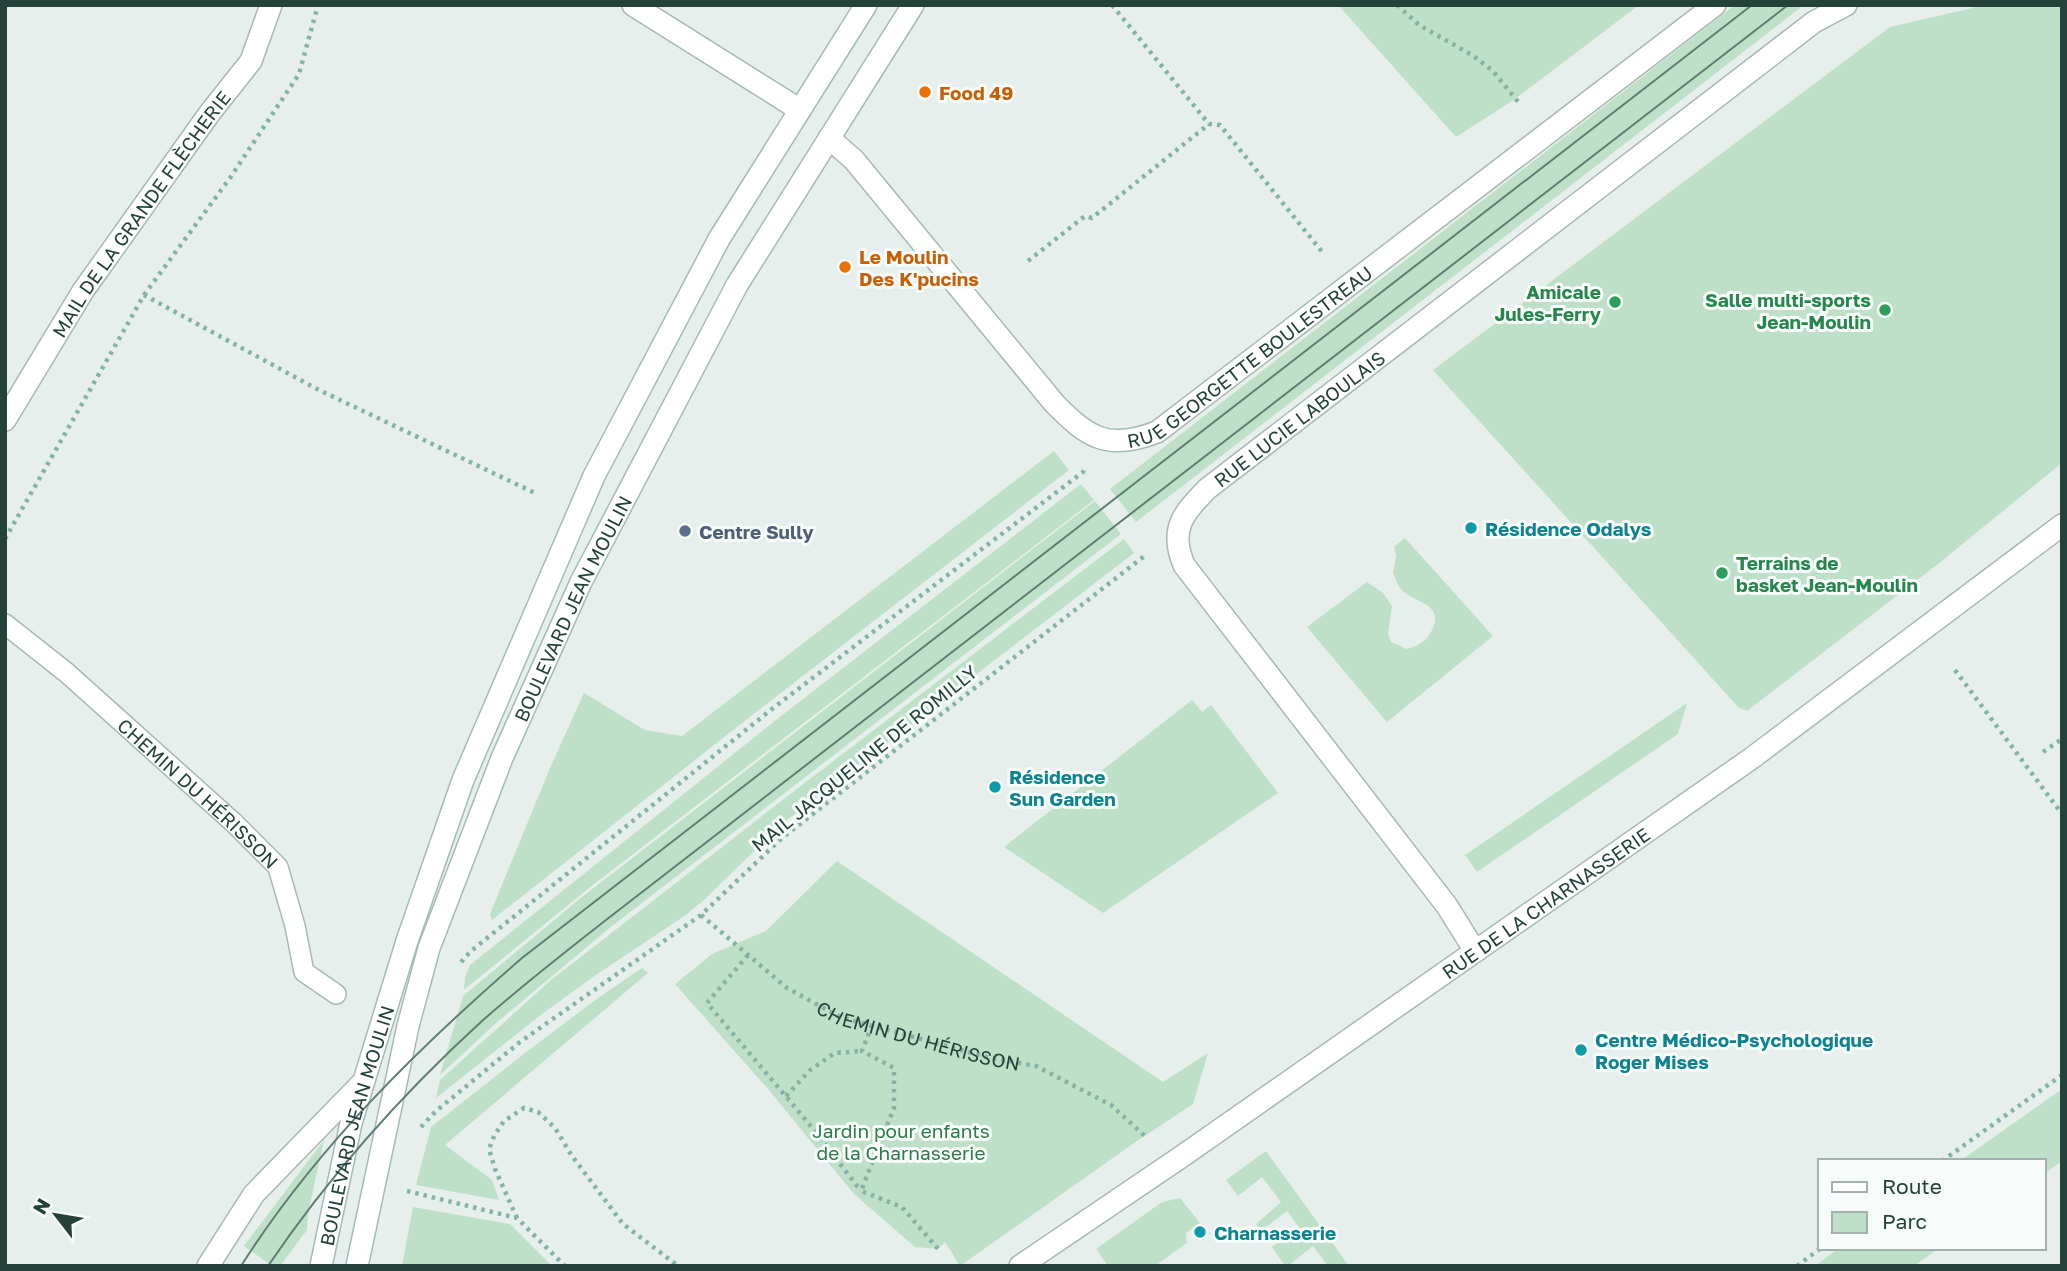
<svg xmlns="http://www.w3.org/2000/svg" width="2067" height="1271" font-family="'Golos Text',sans-serif">
  <style>
    .green { fill: #bfe0c8 }
    .lines { fill: none; stroke-linecap: round; stroke-linejoin: round }
    .lane-casing { stroke: #a8b8b2; stroke-width: 22 }
    .street-casing { stroke: #a8b8b2; stroke-width: 24 }
    .secondary-casing { stroke: #a4bbb3; stroke-width: 24 }
    .path { stroke: #86b3a5; stroke-width: 4.5; stroke-dasharray: 3.5 5; stroke-linecap: butt }
    .lane { stroke: #fff; stroke-width: 19 }
    .street { stroke: #fff; stroke-width: 21 }
    .secondary { stroke: #fff; stroke-width: 21 }
    .tram { stroke: #5f7d75; stroke-width: 2 }
    .food-dot { fill: #e8710a; stroke: #f7fbf9; stroke-width: 2.5 }
    .leisure-dot { fill: #2e9e5b; stroke: #f7fbf9; stroke-width: 2.5 }
    .culture-dot { fill: #0f9aa8; stroke: #f7fbf9; stroke-width: 2.5 }
    .service-dot { fill: #5c6f8a; stroke: #f7fbf9; stroke-width: 2.5 }
    .labels { text-anchor: middle; dominant-baseline: central; stroke-width: 6; stroke-linejoin: round; paint-order: stroke }
    .food-label { font-size: 19px; font-weight: bold; fill: #c56008; stroke: #f7fbf9; text-anchor: start }
    .street-label { font-size: 19px; fill: #24423a; stroke: #f7fbf9 }
    .leisure-label { font-size: 19px; font-weight: bold; fill: #27864d; stroke: #f7fbf9; text-anchor: end }
    .culture-label { font-size: 19px; font-weight: bold; fill: #0d838f; stroke: #f7fbf9; text-anchor: start }
    .service-label { font-size: 19px; font-weight: bold; fill: #4e5e75; stroke: #f7fbf9; text-anchor: start }
    .park-label { font-size: 19px; fill: #2d7a4b; stroke: #f7fbf9 }
  </style>
  <rect width="100%" height="100%" fill="#e6efeb"/>
  <!-- green -->
  <g class="green">
    <path d="M1338,5H1639L1515,99L1456,137Z"/>
    <path d="M1735,5H1804L1136,522L1110,489Z"/>
    <path d="M1985,5H2057L2062,9V463L1938,564L1747,711L1739,708L1433,370L1890,27Z"/>
    <path d="M1054,451L1069,470L751,716L492,920L490,914L550,768L584,693L645,730L682,736Z"/>
    <path d="M1081,484L1094,500L589,888L464,990L465,977L470,965L781,716Z"/>
    <path d="M1095,501L1121,534L612,926L496,1023L440,1075L463,996L582,897Z"/>
    <path d="M1405,538L1493,636L1387,722L1307,627L1367,582L1383,593L1392,606L1388,633L1391,642L1407,649C1418,646 1427,641 1432,630C1445,605 1417,603 1404,592C1398,587 1396,580 1393,573L1396,556L1394,547Z"/>
    <path d="M1124,539L1134,553L782,824L705,899L686,915L593,977L542,1014L436,1098L440,1080L551,980L802,785Z"/>
    <path d="M1192,700L1202,712L1211,705L1278,793L1103,913L1004,847Z"/>
    <path d="M1687,703L1678,734L1477,872L1465,855Z"/>
    <path d="M837,861L1163,1082L1208,1053L1193,1104L1137,1141L960,1266L945,1242L938,1249L915,1247L854,1194L768,1089L675,984L712,954L766,931Z"/>
    <path d="M642,968L648,973L445,1145L492,1180L499,1200L416,1185L431,1127L529,1050L598,998Z"/>
    <path d="M2062,1089V1161L2044,1174V1161H1960Z"/>
    <path d="M324,1140L308,1213L307,1230L280,1266H272L244,1246Z"/>
    <path d="M1266,1151L1349,1266H1328L1313,1246L1288,1266H1285L1272,1247L1299,1227L1287,1211L1261,1231L1256,1224L1281,1202L1262,1177L1238,1196L1226,1180Z"/>
    <path d="M1180,1198L1200,1223L1186,1233L1187,1243L1155,1266H1108L1096,1249L1162,1202Z"/>
    <path d="M413,1207L510,1224L552,1266H402Z"/>
    <path d="M1839,1248H1939L1914,1266H1815Z"/>
  </g>
  <g class="lines">
    <!-- lane casing -->
    <g class="lane-casing">
      <g id="lane">
        <path id="s2" d="M5,624L67,673L234,823L278,867L295,926L304,972L336,994"/>
      </g>
    </g>
    <!-- street casing -->
    <g class="street-casing">
      <g id="street">
        <path d="M633,5L800,110"/>
        <path id="s3" d="M829,138L854,160L1054,403C1088,438 1108,451 1157,432L1715,5"/>
        <path id="s4" d="M5,420L83,291L209,114L251,61L271,5"/>
        <path id="s5" d="M1475,951L1447,906L1184,565C1169,529 1183,514 1207,489L1814,22L1846,5"/>
        <path d="M208,1266L254,1194L363,1082"/>
        <path id="s6" d="M1020,1266L1181,1157L1752,758L2062,525"/>
      </g>
    </g>
    <!-- secondary casing -->
    <g class="secondary-casing">
      <g id="secondary">
        <path id="s7" d="M321,1266L351,1123L407,941L463,780L550,578L594,476L719,239L866,5"/>
        <path id="s8" d="M357,1266L408,1026L429,948L502,758L581,582L737,285L913,5"/>
      </g>
    </g>
    <!-- path -->
    <g class="path">
      <path d="M1112,5L1209,124L1220,125L1323,253"/>
      <path d="M1397,5L1419,25L1472,55L1493,71L1519,103"/>
      <path d="M1028,261L1085,216L1092,218L1209,124"/>
      <path d="M144,295L230,178L299,74L318,5"/>
      <path d="M5,539L144,295L317,389L537,494"/>
      <path d="M1955,670L2062,814"/>
      <path d="M2043,752L2062,739"/>
      <path id="s1" d="M701,915L787,988L840,1017L987,1057L1036,1066L1111,1105L1146,1137"/>
      <path d="M748,955L707,1003L810,1125L861,1191"/>
      <path d="M461,962L471,951L772,709L1083,472L1085,468"/>
      <path d="M872,1025L862,1051L894,1068V1108L861,1191L902,1207L938,1249"/>
      <path d="M786,1096L810,1070L835,1053L862,1051"/>
      <path d="M421,1127L436,1111L520,1042L701,915L782,838L1147,554"/>
      <path d="M1942,1161L2062,1075"/>
      <path d="M407,1191L517,1218L565,1266"/>
      <path d="M517,1218L495,1169L489,1149L494,1136L504,1121L524,1108L538,1112L555,1128L572,1156L623,1224L678,1266"/>
      <path d="M1797,1266L1821,1248"/>
    </g>
    <!-- lane -->
    <use href="#lane" class="lane"/>
    <!-- street -->
    <use href="#street" class="street"/>
    <!-- secondary -->
    <use href="#secondary" class="secondary"/>
    <!-- tram -->
    <g class="tram">
      <path d="M241,1266C316,1148 417,1049 522,958L1752,5"/>
      <path d="M268,1266C329,1176 402,1094 482,1021C525,983 570,948 615,913L1788,5"/>
    </g>
  </g>
  <!-- markers -->
  <g class="food-dot">
    <circle cx="925" cy="92" r="7"/>
    <circle cx="845" cy="267" r="7"/>
  </g>
  <g class="leisure-dot">
    <circle cx="1615" cy="302" r="7"/>
    <circle cx="1885" cy="310" r="7"/>
    <circle cx="1722" cy="573" r="7"/>
  </g>
  <g class="culture-dot">
    <circle cx="1471" cy="528" r="7"/>
    <circle cx="995" cy="787" r="7"/>
    <circle cx="1581" cy="1050" r="7"/>
    <circle cx="1200" cy="1232" r="7"/>
  </g>
  <circle class="service-dot" cx="685" cy="531" r="7"/>
  <g class="labels">
    <!-- food labels -->
    <g class="food-label">
      <text x="939" y="92">Food 49</text>
      <text x="859" y="256">Le Moulin<tspan x="859" dy="22">Des K'pucins</tspan></text>
    </g>
    <!-- street labels -->
    <g class="street-label">
      <text stroke="none"><textPath href="#s4" startOffset="247">MAIL DE LA GRANDE FLÈCHERIE</textPath></text>
      <text stroke="none"><textPath href="#s3" startOffset="583">RUE GEORGETTE BOULESTREAU</textPath></text>
      <text stroke="none"><textPath href="#s5" startOffset="686">RUE LUCIE LABOULAIS</textPath></text>
      <text stroke="none"><textPath href="#s8" startOffset="695">BOULEVARD JEAN MOULIN</textPath></text>
      <text transform="translate(864 758) rotate(-39)">MAIL JACQUELINE DE ROMILLY</text>
      <text stroke="none"><textPath href="#s2" startOffset="257">CHEMIN DU HÉRISSON</textPath></text>
      <text stroke="none"><textPath href="#s6" startOffset="639">RUE DE LA CHARNASSERIE</textPath></text>
      <text stroke="none"><textPath href="#s1" startOffset="254">CHEMIN DU HÉRISSON</textPath></text>
      <text stroke="none"><textPath href="#s7" startOffset="145">BOULEVARD JEAN MOULIN</textPath></text>
    </g>
    <!-- leisure labels -->
    <g class="leisure-label">
      <text x="1601" y="291">Amicale<tspan x="1601" dy="22">Jules-Ferry</tspan></text>
      <text x="1871" y="299">Salle multi-sports<tspan x="1871" dy="22">Jean-Moulin</tspan></text>
      <text x="1736" y="562" text-anchor="start">Terrains de<tspan x="1736" dy="22">basket Jean-Moulin</tspan></text>
    </g>
    <!-- culture labels -->
    <g class="culture-label">
      <text x="1485" y="528">Résidence Odalys</text>
      <text x="1009" y="776">Résidence<tspan x="1009" dy="22">Sun Garden</tspan></text>
      <text x="1595" y="1039">Centre Médico-Psychologique<tspan x="1595" dy="22">Roger Mises</tspan></text>
      <text x="1214" y="1232">Charnasserie</text>
    </g>
    <!-- service labels -->
    <g class="service-label">
      <text x="699" y="531">Centre Sully</text>
    </g>
    <!-- park labels -->
    <g class="park-label">
      <text x="901" y="1130">Jardin pour enfants<tspan x="901" dy="22">de la Charnasserie</tspan></text>
    </g>
  </g>
  <!-- border -->
  <rect width="2067" height="1271" fill="none" stroke="#24423a" stroke-width="14"/>
  <!-- legend -->
  <rect x="1818" y="1159" width="228" height="91" fill="#f7fbf9" stroke="#a3b1ad" stroke-width="2"/>
  <rect x="1832" y="1182" width="35" height="10" fill="#ffffff" stroke="#a3b1ad" stroke-width="2"/>
  <text x="1882" y="1194" font-size="21" fill="#24423a">Route</text>
  <rect x="1832" y="1212" width="35" height="21" fill="#bfe0c8" stroke="#a3b1ad" stroke-width="2"/>
  <text x="1882" y="1229" font-size="21" fill="#24423a">Parc</text>
  <!-- north arrow -->
  <g transform="translate(56 1215) rotate(301)" stroke="#f7fbf9" stroke-width="5" paint-order="stroke">
  <path d="M0-5L12 26L0 18L-12 26Z" fill="#24423a"/>
  <text y="-10" font-size="19" font-weight="bold" text-anchor="middle" fill="#24423a">N</text>
  </g>
</svg>
